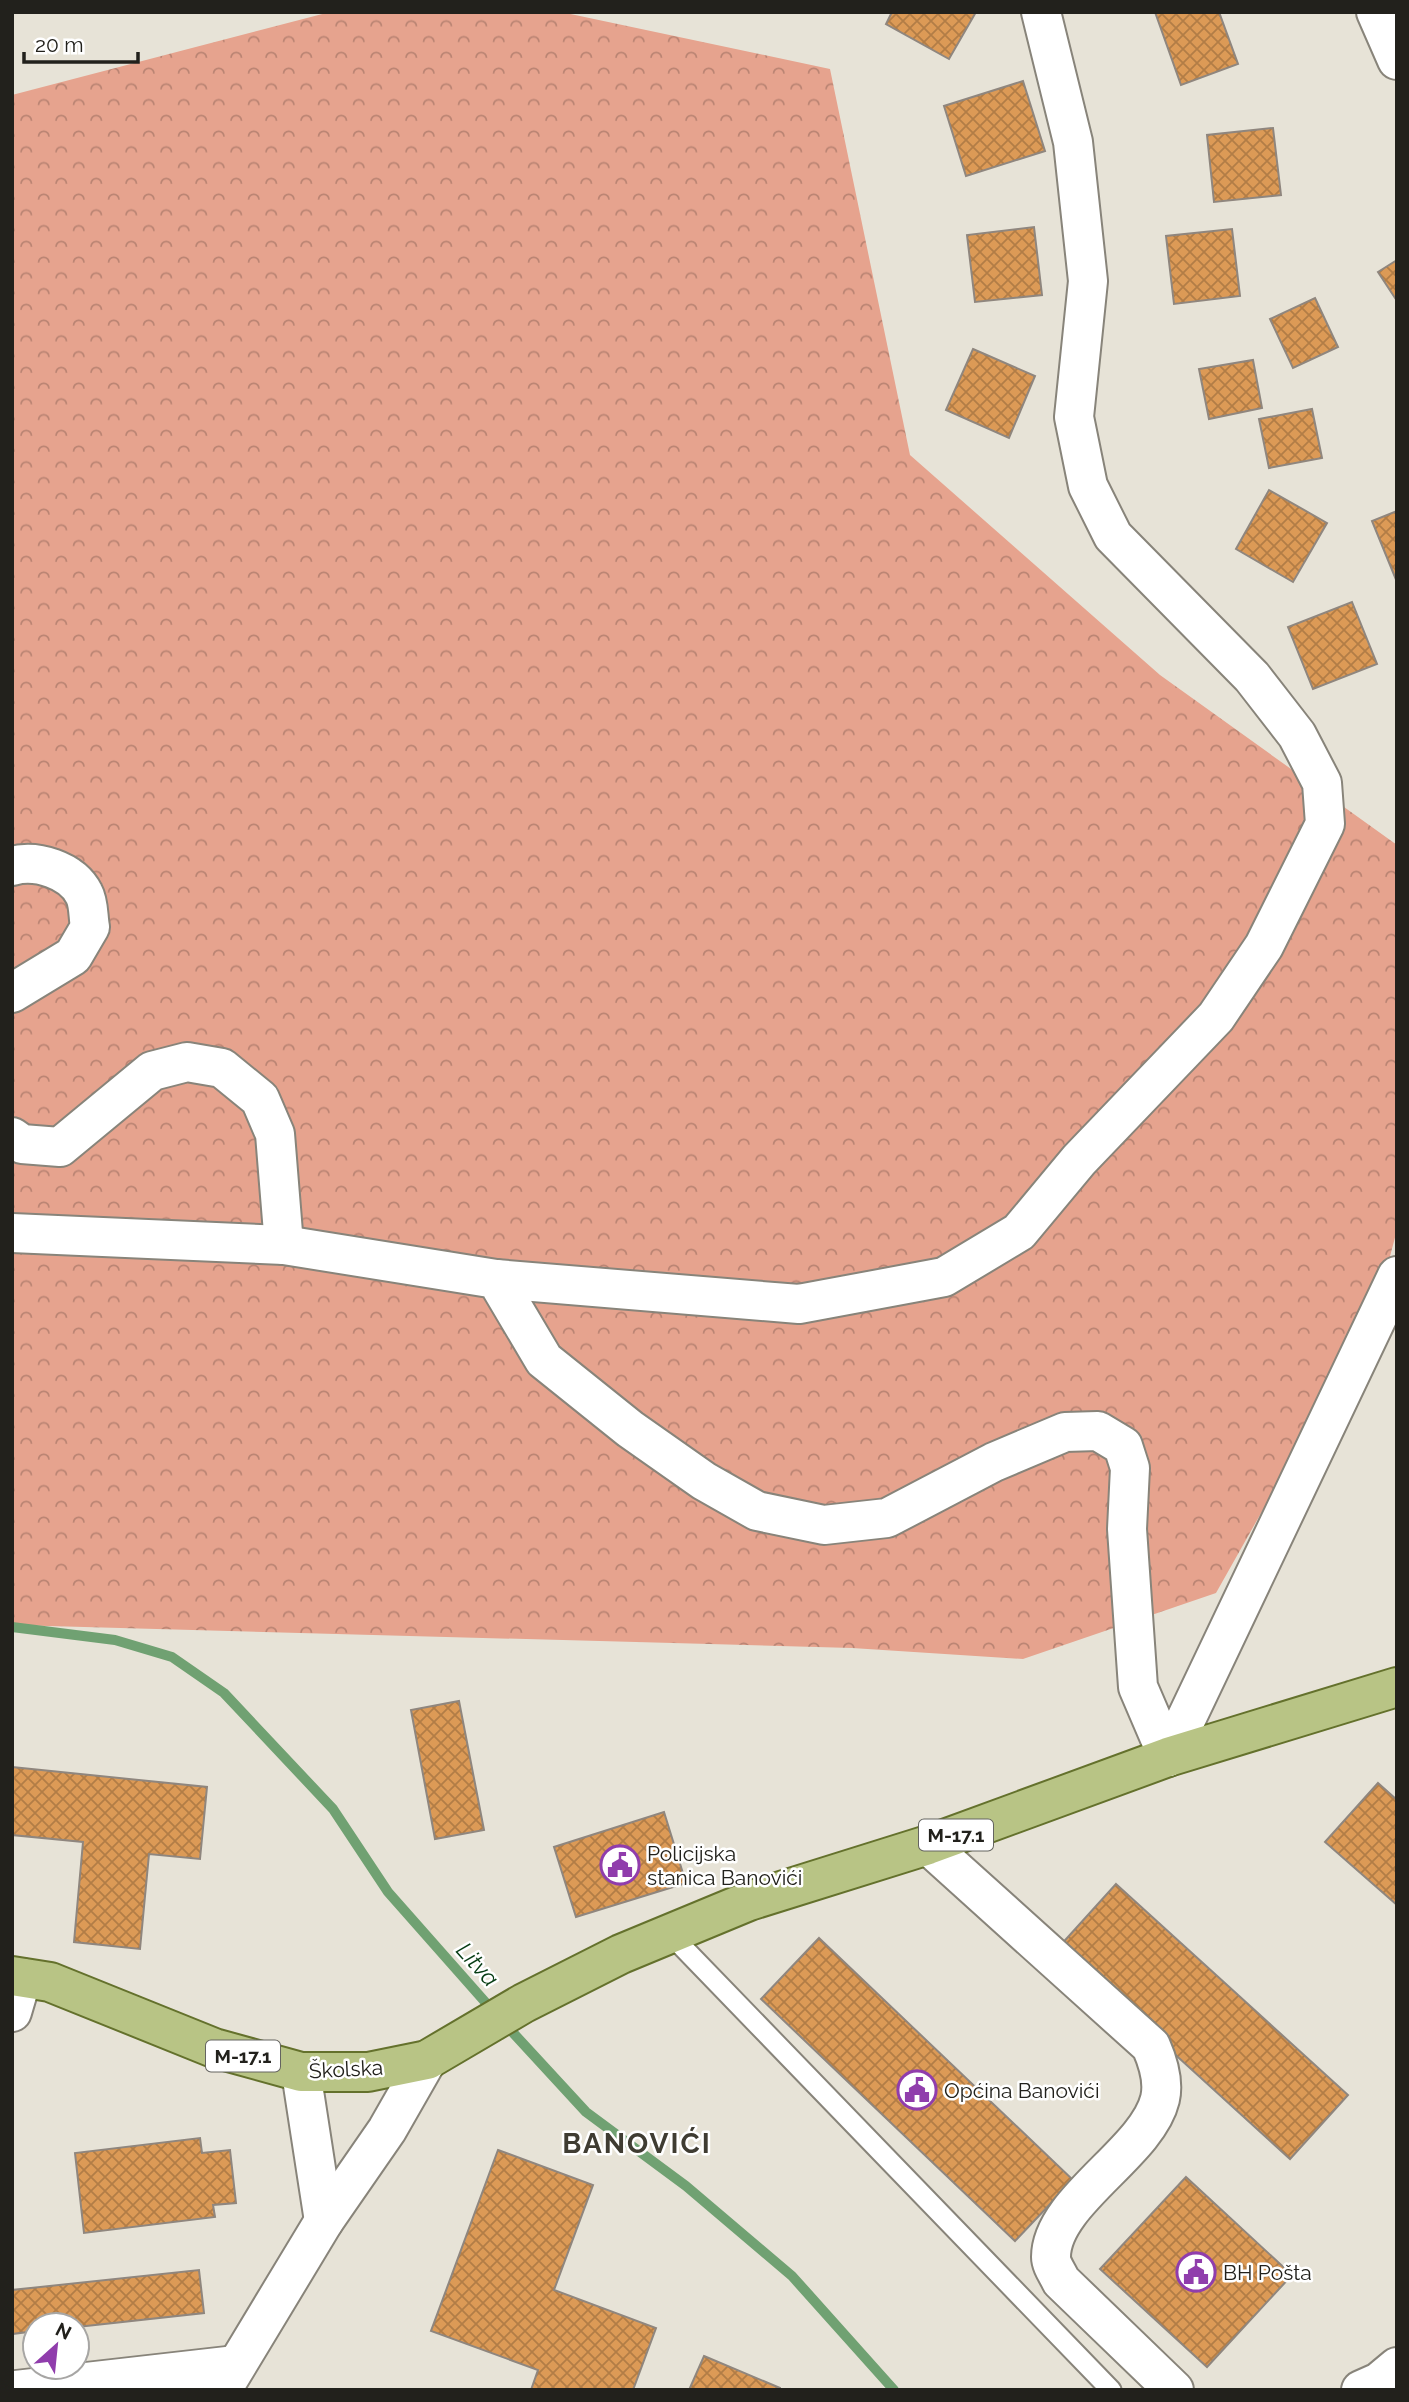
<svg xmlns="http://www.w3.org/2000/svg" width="1409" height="2402" font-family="Raleway,sans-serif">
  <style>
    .forest { fill: url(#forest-crowns) }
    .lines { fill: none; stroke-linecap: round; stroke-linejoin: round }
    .stream { stroke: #70a172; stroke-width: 10 }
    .building { fill: url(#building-cross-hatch); stroke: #8f867e; stroke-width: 2 }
    .lane-casing { stroke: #88847a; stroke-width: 23 }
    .street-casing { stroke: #88847a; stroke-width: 42 }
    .primary-casing { stroke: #64712c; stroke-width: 42 }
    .lane { stroke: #fff; stroke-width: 19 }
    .street { stroke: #fff; stroke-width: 38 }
    .primary { stroke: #b8c485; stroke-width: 38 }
    .labels { text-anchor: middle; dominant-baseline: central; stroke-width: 5; stroke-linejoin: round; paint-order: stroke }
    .shield { fill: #fff; stroke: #646460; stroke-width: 2 }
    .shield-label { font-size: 19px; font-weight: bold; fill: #22211c }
    .poi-label { font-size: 21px; fill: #22211c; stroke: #fff; text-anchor: start }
    .street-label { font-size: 21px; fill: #22211c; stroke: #fff }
    .water-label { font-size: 23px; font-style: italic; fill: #063c13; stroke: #fff }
    .district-label { font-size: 28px; font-weight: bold; letter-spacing: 2px; fill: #3f3c32; stroke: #fff }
  </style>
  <defs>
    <pattern id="forest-crowns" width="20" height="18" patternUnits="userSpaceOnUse" patternTransform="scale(1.75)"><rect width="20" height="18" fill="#e6a38e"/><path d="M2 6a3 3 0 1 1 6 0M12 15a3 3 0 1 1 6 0" fill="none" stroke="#ba8473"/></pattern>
    <pattern id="building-cross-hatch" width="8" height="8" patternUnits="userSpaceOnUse" patternTransform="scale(1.75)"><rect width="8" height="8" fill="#dc9a56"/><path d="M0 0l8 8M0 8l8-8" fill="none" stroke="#b27d46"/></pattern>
  </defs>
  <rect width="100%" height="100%" fill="#e7e3d7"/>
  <!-- forest -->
  <path class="forest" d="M330,12H561L830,69L910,455L1160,675L1397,845V1230L1376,1309L1216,1593L1023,1659L852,1648L12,1625V95Z"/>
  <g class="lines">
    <!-- stream -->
    <g class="stream">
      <path d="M12,1627L115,1640L172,1657L224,1693L333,1809L388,1892L494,2012"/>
      <path d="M505,2024L586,2112L686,2186L792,2276L894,2390"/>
    </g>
  </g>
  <!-- building -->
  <g class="building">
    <path d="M892,12H976L949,59L886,24Z"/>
    <path d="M1155,12H1219L1238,64L1181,85Z"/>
    <path d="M1023,81L1045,151L966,176L944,106Z"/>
    <path d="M1273,128L1281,195L1214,202L1207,135Z"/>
    <path d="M1034,227L1042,295L975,302L967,235Z"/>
    <path d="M1232,229L1240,296L1174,304L1166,236Z"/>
    <path d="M1397,260V301L1378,272Z"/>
    <path d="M1315,298L1338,347L1293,368L1270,319Z"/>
    <path d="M973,349L1035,376L1009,438L946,410Z"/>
    <path d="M1253,360L1262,408L1209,419L1199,369Z"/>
    <path d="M1312,409L1322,458L1269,468L1259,419Z"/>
    <path d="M1269,490L1327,523L1293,582L1236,549Z"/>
    <path d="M1397,511V582L1372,521Z"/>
    <path d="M1352,602L1377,664L1313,689L1288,627Z"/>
    <path d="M459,1701L484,1830L435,1839L411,1710Z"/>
    <path d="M12,1767L207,1787L200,1859L149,1854L140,1949L74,1942L83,1842L12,1835Z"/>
    <path d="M1378,1783L1397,1800V1905L1325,1842Z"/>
    <path d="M664,1812L686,1883L576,1917L554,1847Z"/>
    <path d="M1116,1884L1348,2095L1290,2159L1058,1948Z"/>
    <path d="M819,1938L1073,2180L1015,2241L761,1999Z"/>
    <path d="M200,2138L202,2153L230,2150L236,2203L213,2205L215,2217L84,2233L75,2153Z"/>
    <path d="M498,2150L593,2185L554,2290L656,2328L633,2390H531L538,2370L431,2331Z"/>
    <path d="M1186,2177L1292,2275L1207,2367L1100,2269Z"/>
    <path d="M199,2270L204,2313L77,2327L35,2325V2331L12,2334V2290Z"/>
    <path d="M704,2356L780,2388V2390H689Z"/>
  </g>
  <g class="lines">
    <!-- lane casing -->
    <g class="lane-casing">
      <path id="lane" d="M670,1934L1111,2390"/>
    </g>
    <!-- street casing -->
    <g class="street-casing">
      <g id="street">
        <path d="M1376,12L1397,60"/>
        <path d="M12,866C36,859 72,870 84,894C89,903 88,917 90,927L73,956L12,993"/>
        <path d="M12,1137L22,1144L60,1147L152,1071L187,1062L222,1068L260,1099L275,1134L284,1245"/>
        <path d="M12,1233L284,1245L496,1279L544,1360L630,1429L704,1481L757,1511L824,1525L887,1518L994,1462L1065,1432L1098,1431L1123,1446L1130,1468L1127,1529L1138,1687L1168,1757"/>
        <path d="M496,1279L799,1304L944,1277L1019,1232L1079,1160L1216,1017L1264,946L1325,824L1322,783L1297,735L1252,677L1113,536L1088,486L1074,417L1088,281L1073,142L1041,12"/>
        <path d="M1168,1757L1397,1276"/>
        <path d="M928,1845L1151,2046C1158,2062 1164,2082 1160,2099C1147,2153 1051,2201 1051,2257C1051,2265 1058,2274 1061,2281L1174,2390"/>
        <path d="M12,2012L22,1978"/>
        <path d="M301,2072L324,2221"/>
        <path d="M16,2390L236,2365"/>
        <path d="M222,2390L324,2221L387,2130L427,2060"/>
        <path d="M1361,2390L1379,2382L1397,2367"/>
      </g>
    </g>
    <!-- primary casing -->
    <g class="primary-casing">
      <path id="primary" d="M12,1976L50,1982L214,2048L301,2072H368L427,2060L524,2003L621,1954L749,1901L928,1845L1168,1757L1397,1687"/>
    </g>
    <!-- lane -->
    <use href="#lane" class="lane"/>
    <!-- street -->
    <use href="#street" class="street"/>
    <!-- primary -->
    <use href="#primary" class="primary"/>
  </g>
  <!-- icons -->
  <defs>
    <g id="civic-ring" transform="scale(2.0125)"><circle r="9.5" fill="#fff" stroke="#903dac" stroke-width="1.5"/><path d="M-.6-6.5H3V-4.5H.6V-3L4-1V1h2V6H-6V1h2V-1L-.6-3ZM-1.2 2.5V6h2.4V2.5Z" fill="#903dac"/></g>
  </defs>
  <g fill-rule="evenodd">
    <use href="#civic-ring" x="620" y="1865"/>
    <use href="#civic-ring" x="917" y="2090"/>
    <use href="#civic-ring" x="1196" y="2272"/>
  </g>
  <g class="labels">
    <!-- shield labels -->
    <g class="shield">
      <rect x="919" y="1819.5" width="74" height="31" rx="5"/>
      <rect x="206" y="2040.5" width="74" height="31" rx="5"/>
    </g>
    <g class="shield-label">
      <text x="956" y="1835">M-17.1</text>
      <text x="243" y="2056">M-17.1</text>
    </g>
    <!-- poi labels -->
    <g class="poi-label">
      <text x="647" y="1853">Policijska<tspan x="647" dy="24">stanica Banovići</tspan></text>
      <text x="944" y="2090">Općina Banovići</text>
      <text x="1223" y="2272">BH Pošta</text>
    </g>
    <!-- street labels -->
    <g class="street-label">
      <text transform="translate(346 2069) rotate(-3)">Školska</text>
    </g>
    <!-- water labels -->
    <g class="water-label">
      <text transform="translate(478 1964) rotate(48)">Litva</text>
    </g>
    <!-- district labels -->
    <g class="district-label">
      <text x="637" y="2143">BANOVIĆI</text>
    </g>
  </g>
  <!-- border -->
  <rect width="1409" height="2402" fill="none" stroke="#22211c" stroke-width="28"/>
  <!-- north arrow -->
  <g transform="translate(56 2346) rotate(27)"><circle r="33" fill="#ffffff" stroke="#a7a6a4" stroke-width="2"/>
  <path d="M0-5L12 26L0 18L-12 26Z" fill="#903dac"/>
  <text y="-10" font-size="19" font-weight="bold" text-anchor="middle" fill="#22211c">N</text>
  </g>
  <!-- scale -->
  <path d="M24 52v10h114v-10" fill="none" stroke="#22211c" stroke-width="3.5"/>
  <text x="35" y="52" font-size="21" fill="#22211c" stroke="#ffffff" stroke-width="5" paint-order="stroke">20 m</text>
</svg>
